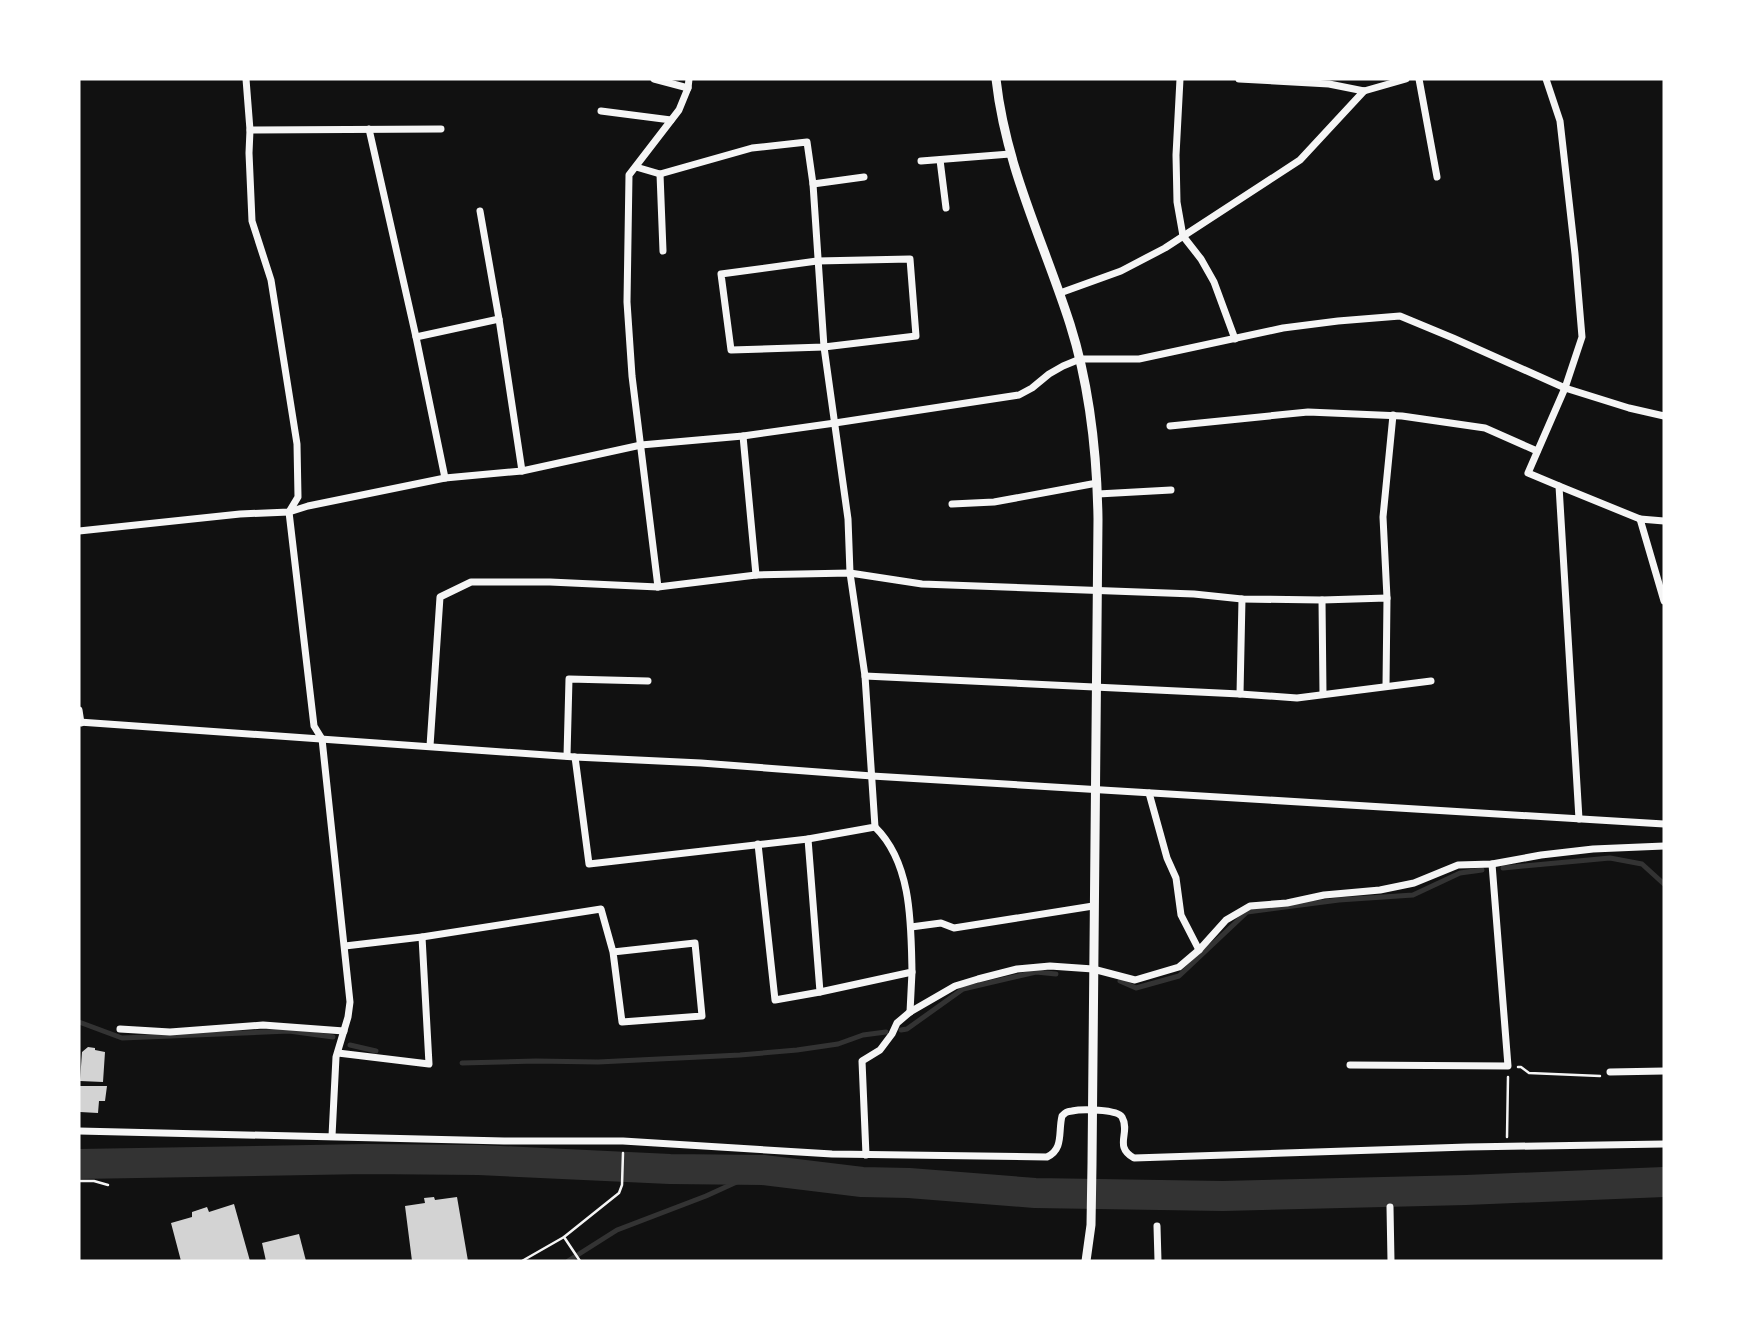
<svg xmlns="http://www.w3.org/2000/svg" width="1743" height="1340" font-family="'PT Sans',sans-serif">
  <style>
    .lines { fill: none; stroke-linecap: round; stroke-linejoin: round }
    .stream { stroke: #333; stroke-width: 5 }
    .river { stroke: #333; stroke-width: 30 }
    .building { fill: #d3d3d3 }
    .path { stroke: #f5f5f5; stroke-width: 2.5 }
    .minor { stroke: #f5f5f5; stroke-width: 7 }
    .tertiary { stroke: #f5f5f5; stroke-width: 9 }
  </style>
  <rect width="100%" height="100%" fill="#111"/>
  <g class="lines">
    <!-- stream -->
    <g class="stream">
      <path d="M1503,868L1610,858L1642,864L1664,884"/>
      <path d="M1120,981L1136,988L1179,976L1247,912L1339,900L1413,895L1460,873L1482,870"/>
      <path d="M79,1022L122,1038L289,1031L333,1037"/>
      <path d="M901,1030L907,1029L963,989L1036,972L1056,974"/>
      <path d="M350,1045L376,1051"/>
      <path d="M462,1063L536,1061L598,1062L740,1055L797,1050L838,1044L863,1035L886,1032"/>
      <path d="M568,1261L617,1230L706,1196L763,1170"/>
    </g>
    <!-- river -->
    <path class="river" d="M79,1164L366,1159L479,1160L670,1169L763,1170L862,1182L909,1183L1035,1193L1223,1196L1466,1190L1664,1182"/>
  </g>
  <!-- building -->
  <g class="building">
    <path d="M88,1047L95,1048V1050L105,1052L103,1082L80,1081L82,1052Z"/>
    <path d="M79,1086H107L105,1101H99L98,1113L80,1112Z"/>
    <path d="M434,1197L435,1200L457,1197L468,1261H412L405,1206L425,1203L424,1198Z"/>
    <path d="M234,1204L250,1261H181L171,1223L192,1217V1212L207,1207L209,1212Z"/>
    <path d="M299,1234L306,1261H266L262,1243Z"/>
  </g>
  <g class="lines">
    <!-- path -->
    <g class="path">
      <path d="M1518,1067H1521L1529,1073L1600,1076"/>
      <path d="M1507,1137L1508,1077"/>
      <path d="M79,1181H94L108,1185"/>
      <path d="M522,1261L564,1237"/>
      <path d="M580,1261L564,1237L619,1193L622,1185L623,1153"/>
    </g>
    <!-- minor -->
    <g class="minor">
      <path d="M246,79L250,130L441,129"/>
      <path d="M654,79L688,88"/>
      <path d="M1180,79L1176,155L1177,202L1183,236L1201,259L1214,282L1235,339"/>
      <path d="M1239,79L1329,84L1364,91L1406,79"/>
      <path d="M1419,79L1437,177"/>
      <path d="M1546,79L1560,121L1575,254L1582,337L1565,388L1528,473L1559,486L1579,819"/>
      <path d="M601,111L671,120"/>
      <path d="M369,129L416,337L445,478"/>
      <path d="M250,130L249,153L252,221L271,280L297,444L298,497L289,512L314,726L322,739L350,1002L348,1017L336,1057L332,1136"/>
      <path d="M940,160L946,208"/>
      <path d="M921,161L1010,154"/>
      <path d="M660,174L663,251"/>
      <path d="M813,184L864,177"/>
      <path d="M480,211L499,319L522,471"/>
      <path d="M910,259L916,336L824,347L731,350L721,274L817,261Z"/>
      <path d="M1060,293L1121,271L1165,248L1300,160L1364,91"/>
      <path d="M416,337L499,319"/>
      <path d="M1170,426L1308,412L1402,416L1485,428L1537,451"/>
      <path d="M743,436L756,575"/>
      <path d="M1559,486L1640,519L1664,601"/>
      <path d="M1098,494L1171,490"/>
      <path d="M952,504L994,502L1097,483"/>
      <path d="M1640,519L1664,521"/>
      <path d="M79,531L240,514L289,512L308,506L445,478L522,471L641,445L743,436L835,423L1019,395L1032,388L1049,374L1063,366L1080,359H1139L1283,328L1338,321L1400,316L1453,338L1565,388L1629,408L1664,416"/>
      <path d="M658,587L632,376L627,302L629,175L679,110L688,88L689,79"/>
      <path d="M1387,598L1383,517L1393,415"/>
      <path d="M1322,600L1323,694"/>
      <path d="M865,676L1240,694L1297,698L1431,681"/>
      <path d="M1240,694L1242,599"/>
      <path d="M79,710L81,723"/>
      <path d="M79,722L575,757L701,763L872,776L1664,824"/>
      <path d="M430,746L440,597L471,582H550L658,587L756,575L850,573L922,584L1194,594L1242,599L1322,600L1387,598L1386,686"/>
      <path d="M567,756L569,679L648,681"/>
      <path d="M575,757L589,864L808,839L875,827L865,676L850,573L848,519L824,347L813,184L807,142L752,148L660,174L636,167"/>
      <path d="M1149,793L1167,858L1176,878L1181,915L1199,950"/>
      <path d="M758,844L775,1000L820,992L808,839"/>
      <path d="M911,927L941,923L954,928L1093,906"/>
      <path d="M345,946L422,937L601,909L613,952L622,1022L702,1016L695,943L613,952"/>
      <path d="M820,992L912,972C911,924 912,863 875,827"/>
      <path d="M910,1012L912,972"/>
      <path d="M120,1029L170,1032L263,1025L344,1031"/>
      <path d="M338,1053L429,1064L422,937"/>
      <path d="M1350,1065L1508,1066L1492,864"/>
      <path d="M1610,1072L1664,1071"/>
      <path d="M79,1131L504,1141H623L832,1154L1047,1157C1064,1149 1058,1132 1062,1116C1066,1112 1066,1112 1072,1111C1081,1109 1117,1109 1122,1117C1131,1133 1113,1146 1134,1158L1467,1147L1664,1144"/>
      <path d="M866,1155L862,1061L880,1050L892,1034L897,1023L910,1012L955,986L978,979L1017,969L1050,966L1093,969L1135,980L1179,967L1199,950L1226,920L1250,906L1287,903L1324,895L1380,890L1414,883L1458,865L1492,864L1541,855L1593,849L1664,846"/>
      <path d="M1390,1207L1391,1261"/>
      <path d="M1157,1226L1158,1261"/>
    </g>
    <!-- tertiary -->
    <path class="tertiary" d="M996,79C1006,168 1043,240 1070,324C1090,387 1097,453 1098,519L1092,1164L1091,1225L1086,1261"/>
  </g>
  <!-- border -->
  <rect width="1743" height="1340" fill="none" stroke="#ffffff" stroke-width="161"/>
</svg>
